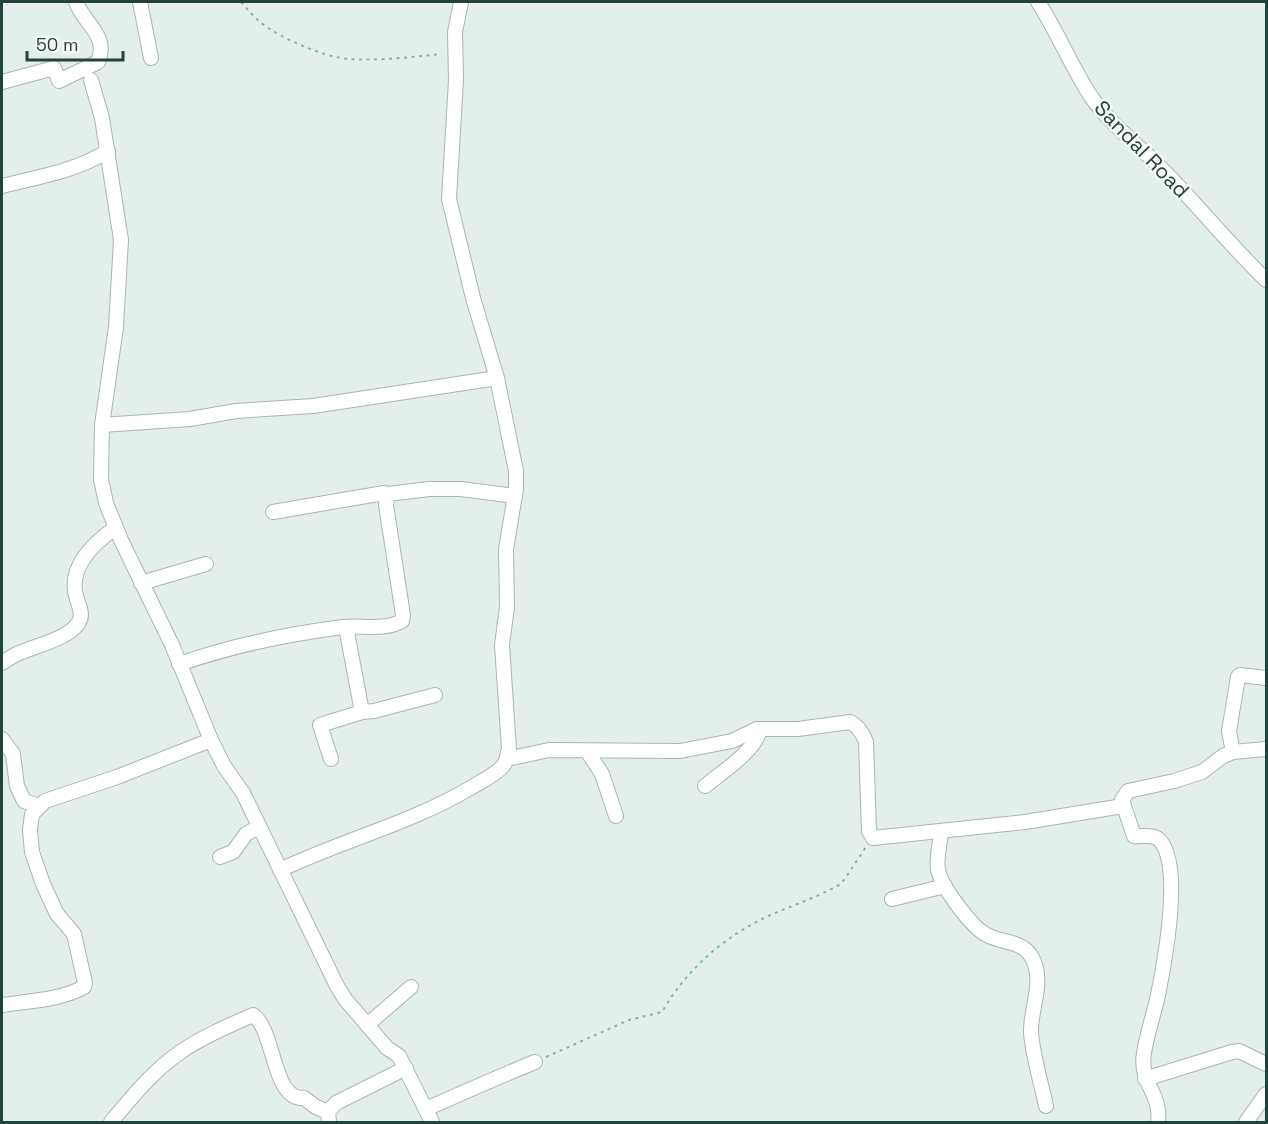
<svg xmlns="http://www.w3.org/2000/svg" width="1268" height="1124" font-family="'Space Grotesk',sans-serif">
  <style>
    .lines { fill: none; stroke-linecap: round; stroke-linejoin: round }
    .minor-casing { stroke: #a6b7b3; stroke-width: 16 }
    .path { stroke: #82b4ab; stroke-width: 2; stroke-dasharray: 3 4.5; stroke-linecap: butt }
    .minor { stroke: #fff; stroke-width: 14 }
    .labels { text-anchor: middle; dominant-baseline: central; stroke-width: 5; stroke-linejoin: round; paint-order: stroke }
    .street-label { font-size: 21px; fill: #22423d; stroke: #f5faf8 }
  </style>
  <rect width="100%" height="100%" fill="#e4eeeb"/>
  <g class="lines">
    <!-- minor casing -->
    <g class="minor-casing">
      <g id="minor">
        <path d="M140,2L151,58"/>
        <path d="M1038,2C1058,32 1071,67 1092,98C1112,126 1142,148 1166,173C1200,208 1231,246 1266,280"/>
        <path d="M91,80L102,118L121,240L116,327L102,425L101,479L106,503L121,540L172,645L211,740L224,766L243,793L337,986L345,999L387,1048L399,1056L432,1122"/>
        <path d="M2,82L54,68L59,81L98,62C109,35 84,24 76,2"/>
        <path d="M2,186C38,177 76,171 108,151"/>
        <path d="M102,425L190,419L236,411L313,406L497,378"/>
        <path d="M273,512L384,493L388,494"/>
        <path d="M141,583L206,564"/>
        <path d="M2,663C8,659 15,654 22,652C38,645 70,638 79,622C84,614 78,604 76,596C68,567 94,543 115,528"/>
        <path d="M179,664C231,646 288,634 343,627C362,625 384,631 402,621L403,615L386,505L388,494L429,489H461L515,496"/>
        <path d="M362,712L374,711L435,695"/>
        <path d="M2,739L13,754L17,786L24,801L39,806"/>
        <path d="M587,751L602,774L616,816"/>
        <path d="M1233,752L1229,731L1238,677L1240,675L1266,678"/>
        <path d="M331,759L320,725L362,712L346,627"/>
        <path d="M507,759L549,750L680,751L732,741L757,729H798L850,722C859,726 863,734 866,742L869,831L873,838L1025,822L1123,806"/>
        <path d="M705,786C722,772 752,753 759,733L757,729"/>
        <path d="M941,832C940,844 936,858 938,869C940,885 972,928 987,935C1001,943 1021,940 1031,956C1046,980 1030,1008 1031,1033C1033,1057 1041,1082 1046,1106"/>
        <path d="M220,857L233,852L246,834L259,827"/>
        <path d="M280,870C343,840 412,823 472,787C482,781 495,775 503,766C507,762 507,755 509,749L502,645L507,607L506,549L516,489V471L497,378L473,298L449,199L456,80L455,32L461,2"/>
        <path d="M892,899L945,886"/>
        <path d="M2,1005C28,1001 61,1000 84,987L85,983L74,934L57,914L43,884L32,852L30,830L32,814L45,801L117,777L211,740"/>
        <path d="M367,1025L411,987"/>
        <path d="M1145,1079L1232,1052L1239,1051L1266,1064"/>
        <path d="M426,1109C462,1093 498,1077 535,1062"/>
        <path d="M111,1122C131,1098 153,1071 179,1053C202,1037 228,1026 253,1015C275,1029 272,1101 304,1098L316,1107L328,1112"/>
        <path d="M329,1122L328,1112L336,1103L406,1068"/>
        <path d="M1158,1122C1162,1094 1139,1084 1144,1053C1147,1033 1154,1014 1158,995C1164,965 1185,857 1157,838C1150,834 1141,837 1134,836L1122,800L1128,791L1174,781L1202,772L1223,756L1233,752L1266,749"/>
        <path d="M1246,1122L1266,1094"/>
      </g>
    </g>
    <!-- path -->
    <g class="path">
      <path d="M241,2C247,9 253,16 260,22C280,38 323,57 349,59C380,61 411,57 441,54"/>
      <path d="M546,1057L629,1020L662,1012C685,972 720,940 762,919C787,907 814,899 839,885L844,880L866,847"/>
    </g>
    <!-- minor -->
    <use href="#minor" class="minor"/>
  </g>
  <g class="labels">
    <!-- street labels -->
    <g class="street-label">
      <text transform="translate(1142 149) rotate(46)">Sandal Road</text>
    </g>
  </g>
  <!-- border -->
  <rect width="1268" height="1124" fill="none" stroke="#22423d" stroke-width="6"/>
  <!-- scale -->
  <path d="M27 51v9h96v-9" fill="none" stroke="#22423d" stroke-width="3"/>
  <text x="36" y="51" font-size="18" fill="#22423d" stroke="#f5faf8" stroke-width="4.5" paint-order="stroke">50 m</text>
</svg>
